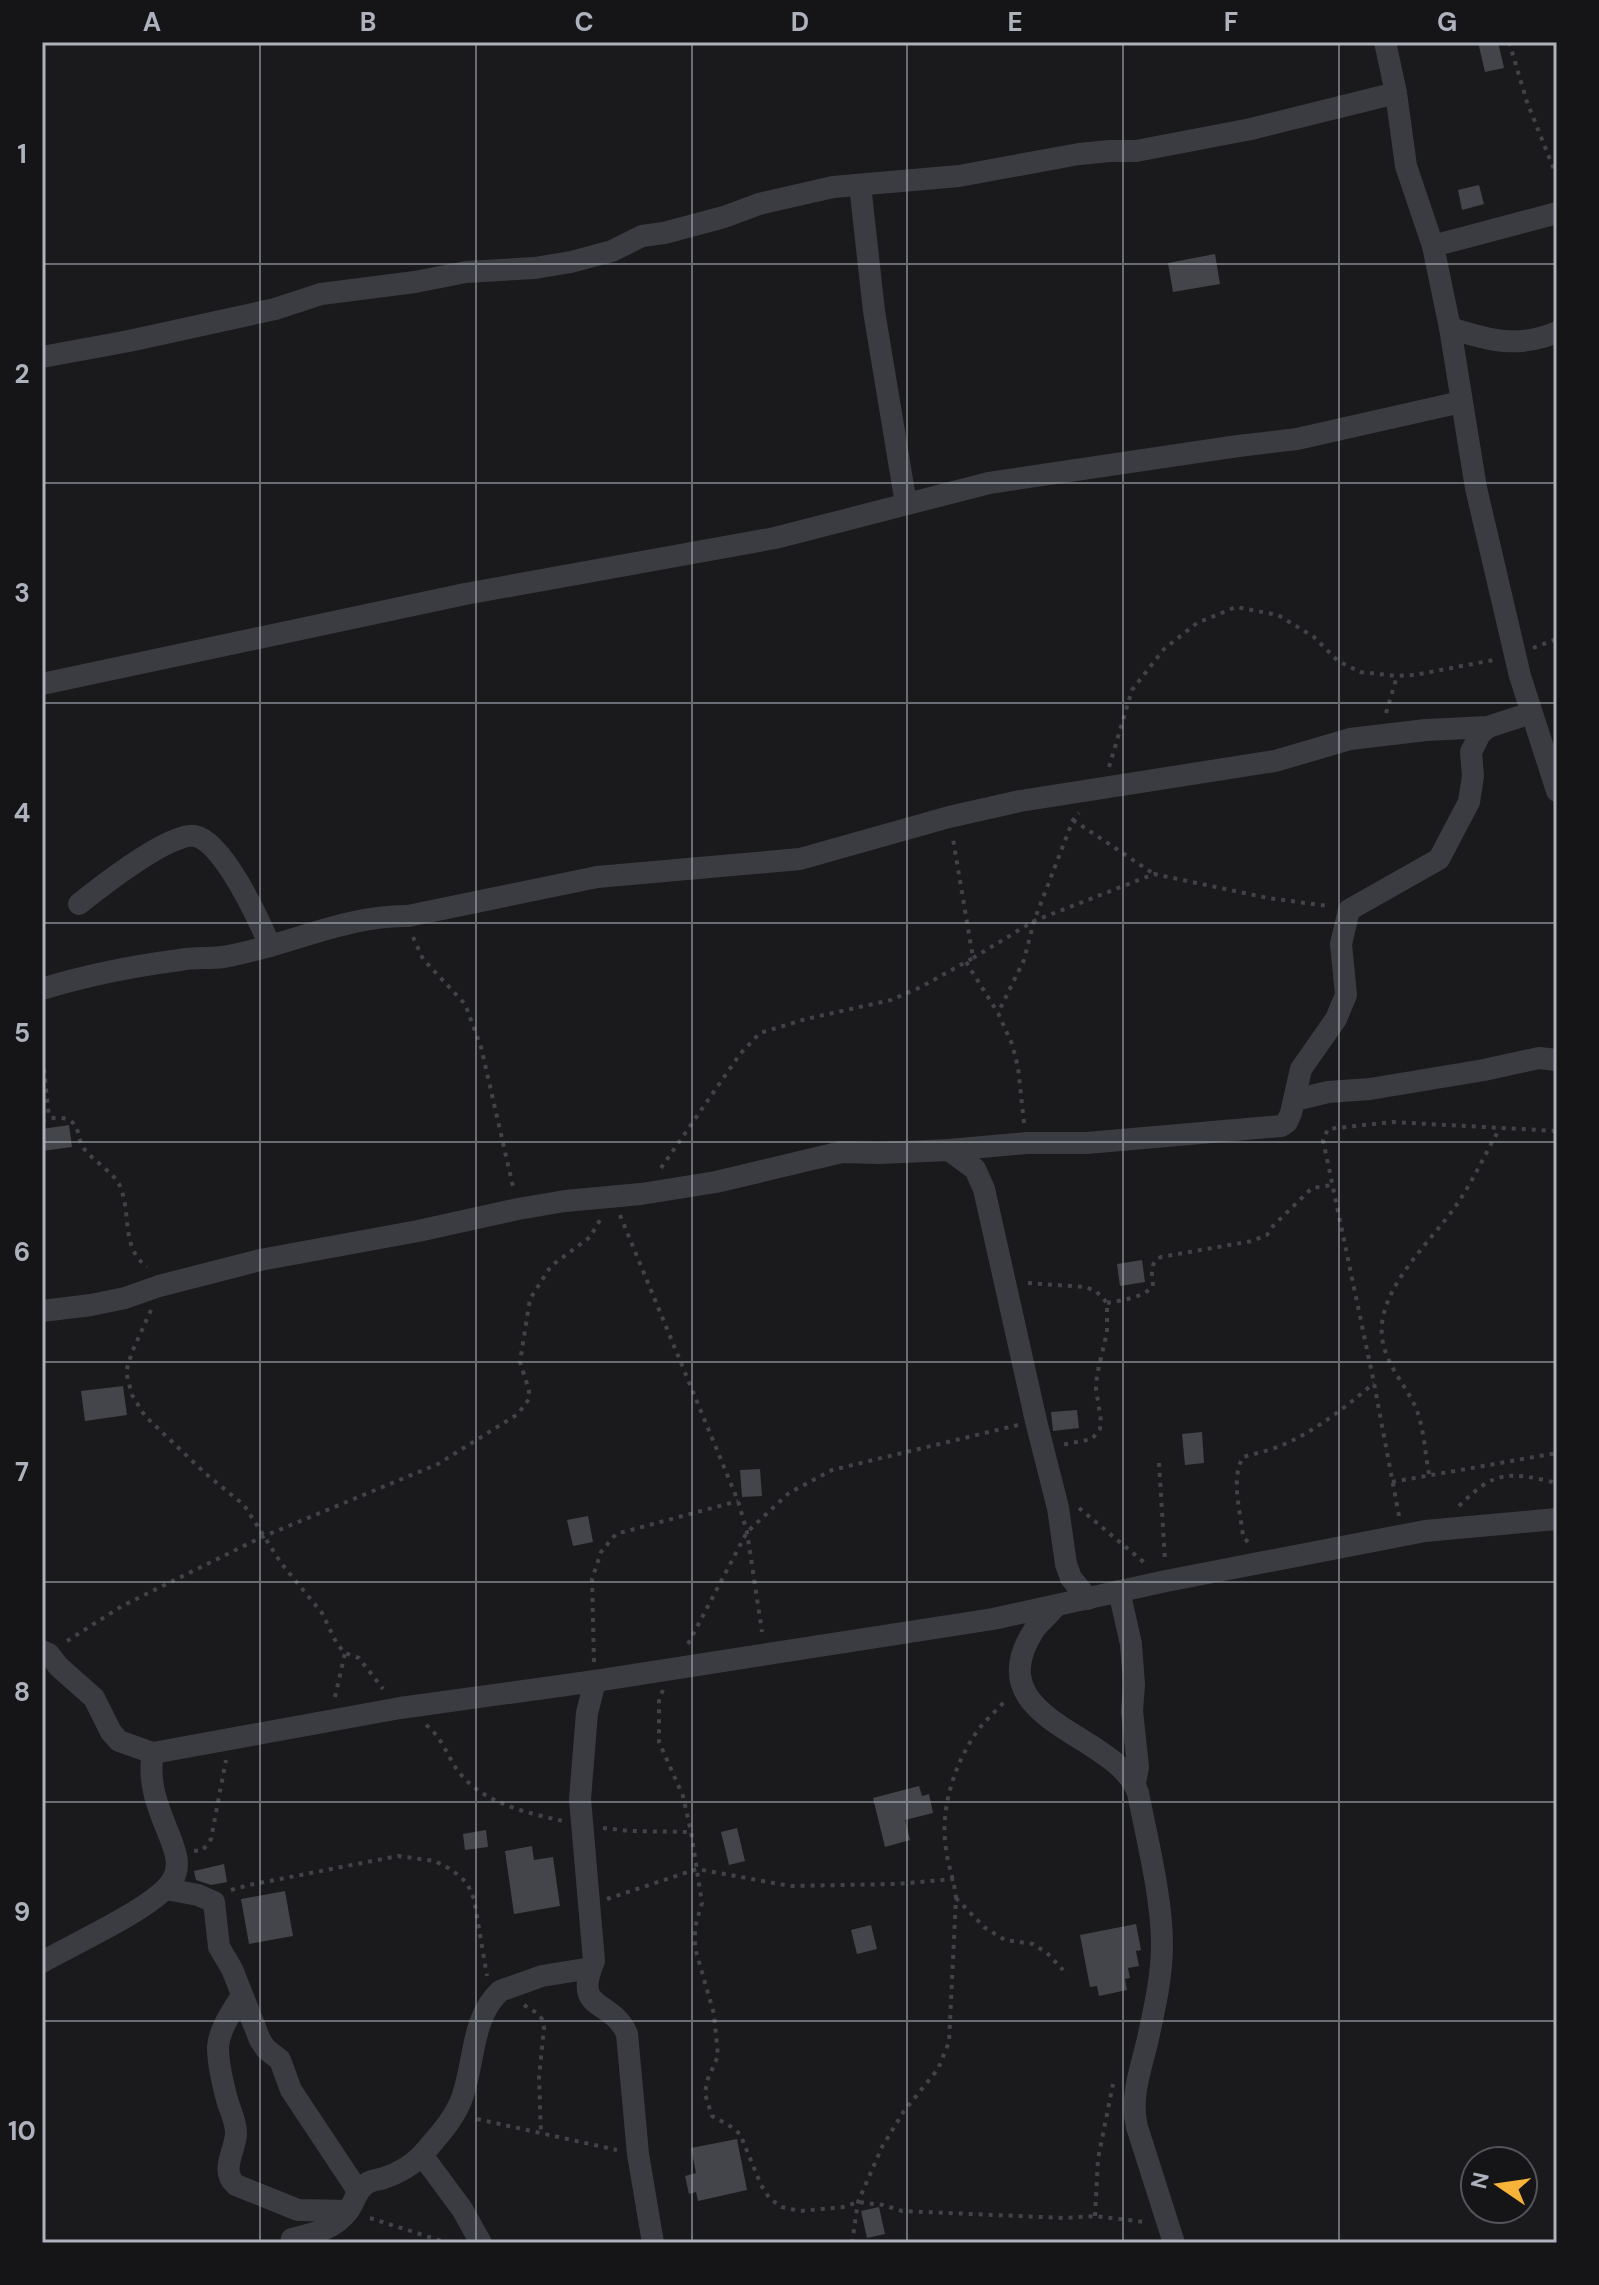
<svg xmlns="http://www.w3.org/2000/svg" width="1599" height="2285" font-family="'DM Sans',sans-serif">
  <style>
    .building { fill: #44454a }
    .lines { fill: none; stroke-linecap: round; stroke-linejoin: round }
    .path { stroke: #414349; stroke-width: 4; stroke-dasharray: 4 6; stroke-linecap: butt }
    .street { stroke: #3b3c42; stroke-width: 22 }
    .grid { fill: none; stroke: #adb2bc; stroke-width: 2; stroke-opacity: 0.55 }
    .neatline { fill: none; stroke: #adb2bc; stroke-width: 3 }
    .grid-label { font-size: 26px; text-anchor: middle; font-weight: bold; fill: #adb2bc }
  </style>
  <rect width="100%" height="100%" fill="#1a1a1d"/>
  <!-- building -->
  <g class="building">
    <path d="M1478,42H1498L1504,68L1485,72Z"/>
    <path d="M1479,185L1484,204L1462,210L1458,190Z"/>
    <path d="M1215,254L1220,284L1173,292L1168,263Z"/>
    <path d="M69,1125L72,1147L42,1151V1129Z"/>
    <path d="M1142,1260L1145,1282L1120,1286L1117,1264Z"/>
    <path d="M123,1386L127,1415L85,1421L81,1391Z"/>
    <path d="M1077,1410L1079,1428L1053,1431L1051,1412Z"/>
    <path d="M1202,1432L1204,1463L1185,1465L1182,1434Z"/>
    <path d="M760,1469L762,1496L742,1497L740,1470Z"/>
    <path d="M588,1516L593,1542L573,1546L567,1520Z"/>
    <path d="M919,1786L922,1796L929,1794L933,1813L905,1820L910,1840L885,1847L873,1798Z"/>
    <path d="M737,1828L745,1861L729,1865L721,1832Z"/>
    <path d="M486,1830L488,1847L465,1850L463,1834Z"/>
    <path d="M532,1846L534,1860L553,1857L560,1906L514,1914L505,1851Z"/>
    <path d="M224,1864L227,1882L211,1885L196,1880L194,1871Z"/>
    <path d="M285,1891L293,1936L249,1944L241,1899Z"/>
    <path d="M1136,1924L1141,1950L1136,1951L1139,1966L1128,1968L1130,1978L1125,1979L1127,1990L1099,1996L1097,1986L1090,1987L1080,1935Z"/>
    <path d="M871,1925L877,1949L857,1954L851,1930Z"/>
    <path d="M737,2139L747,2190L698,2201L696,2192L689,2194L685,2176L696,2173L691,2148Z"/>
    <path d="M879,2207L885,2234L867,2238L861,2211Z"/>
  </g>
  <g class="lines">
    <!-- path -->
    <g class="path">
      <path d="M1509,42L1527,102L1557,177"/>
      <path d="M1533,648L1557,639"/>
      <path d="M1386,713L1397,676"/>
      <path d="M1109,767L1132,690L1164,649L1197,623L1236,607L1278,615L1314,637L1338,661L1360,672L1397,676L1414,675L1494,660"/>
      <path d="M1073,820L1154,874"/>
      <path d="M413,937L423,959L465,1004L481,1047L514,1191"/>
      <path d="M973,958L1034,921L1154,874L1268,898L1328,906"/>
      <path d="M966,962L998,1013"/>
      <path d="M42,1049L49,1118"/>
      <path d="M42,1121C50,1117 65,1116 72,1122C80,1129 78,1142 85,1150C95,1162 114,1173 120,1186C132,1215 120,1246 147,1267"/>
      <path d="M1024,1123L1018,1067L1012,1044L998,1013L1024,960L1034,921L1073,820L1079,813"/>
      <path d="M661,1168L740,1054L760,1033L806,1019L891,1000L921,987L973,958L953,839"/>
      <path d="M620,1215L738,1501L747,1532L762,1632"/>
      <path d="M1028,1283L1085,1287L1096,1291L1107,1303V1332L1097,1375L1096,1389L1101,1421L1100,1429L1092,1439L1062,1445"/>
      <path d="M1107,1303C1122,1300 1143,1298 1153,1286C1152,1273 1149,1263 1161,1257L1252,1241L1267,1235L1273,1226L1312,1188L1332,1185"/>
      <path d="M151,1310L132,1352L126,1372L132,1395L145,1416L206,1474L244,1505L281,1563L322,1613L337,1644L345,1653L359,1658L383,1689"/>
      <path d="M1159,1463L1165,1560"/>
      <path d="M1429,1474C1425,1453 1424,1428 1416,1408C1406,1386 1388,1367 1383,1343C1372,1294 1429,1244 1455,1207C1472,1183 1485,1154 1500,1128"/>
      <path d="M1392,1482L1557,1453"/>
      <path d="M1459,1506C1496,1469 1509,1472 1557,1483"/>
      <path d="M1079,1508L1146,1564"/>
      <path d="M1399,1516L1374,1383L1323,1140L1328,1129L1392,1122L1557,1131"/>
      <path d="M1248,1542L1243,1537C1241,1512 1230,1480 1243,1457C1257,1453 1272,1450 1285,1444C1318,1429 1347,1406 1374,1383"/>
      <path d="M67,1641L122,1606L262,1537L438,1464L518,1414L529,1399V1390L520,1362L530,1299L551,1266L590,1237L600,1220"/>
      <path d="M688,1644L747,1532L789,1493L832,1470L1018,1425"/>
      <path d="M594,1662L592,1579L601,1552L616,1534L738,1501"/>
      <path d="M663,1690L659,1699V1742L683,1796L691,1832L702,1903L695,1927V1948L714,2014L718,2056L707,2081L705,2094L712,2116L730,2126L740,2134L761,2185L770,2199L782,2207L800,2211L843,2207L858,2202L883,2205L902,2211L1064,2218L1095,2216L1144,2222"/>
      <path d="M335,1697L345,1653"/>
      <path d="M426,1725C442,1737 447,1756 458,1771C482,1803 527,1813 563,1821"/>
      <path d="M603,1828L630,1831L690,1832"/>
      <path d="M194,1851L203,1850L211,1839L226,1760"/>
      <path d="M231,1890L249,1885L398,1856L435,1861L452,1870L467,1883L474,1899L487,1976"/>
      <path d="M956,1898L984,1927L1005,1940L1033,1944L1047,1953L1063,1970"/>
      <path d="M607,1899L697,1869L790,1886L897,1884L954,1879"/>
      <path d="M524,2005L537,2013L542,2019L544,2028L539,2077L541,2134"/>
      <path d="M477,2119L617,2150"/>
      <path d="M1095,2216L1098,2159L1113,2084"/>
      <path d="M370,2218L448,2243"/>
      <path d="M852,2243L858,2202L882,2147L904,2111L938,2069L949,2042L956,1898C954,1878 948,1867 946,1849C940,1811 953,1768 974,1736C982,1723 996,1711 1007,1699"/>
    </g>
    <!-- street -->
    <g class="street">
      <path d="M1385,42L1396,93L1406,166L1433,246L1450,328L1476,488L1520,676L1557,791"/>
      <path d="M860,185L874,311L906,504"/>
      <path d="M1433,246L1557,213"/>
      <path d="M1450,328C1489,340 1517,349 1557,332"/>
      <path d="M42,357L129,341L275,309L321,294L415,282L466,272L535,268L571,262L612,251L642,236L664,233L724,217L759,204L833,187L959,176L1079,154L1110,151H1136L1251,129L1396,93"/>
      <path d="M42,684L465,594L775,538L989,483L1238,446L1297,439L1461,402"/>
      <path d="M79,904C99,888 171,831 195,836C223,841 259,920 270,946"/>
      <path d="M42,989C87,975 134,966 180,960C194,957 209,959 223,957C285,947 345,915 408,916L597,877L800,859L949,817L1020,801L1275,761L1350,739L1426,730L1488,727L1531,713"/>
      <path d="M1295,1100L1328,1092L1370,1089L1484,1070L1539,1058L1557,1060"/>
      <path d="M949,1150L1027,1143H1087L1281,1126L1287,1122L1291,1113L1301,1069L1336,1019L1346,995L1341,944L1349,910L1439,859L1469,802L1473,776L1471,752L1480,734L1488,727"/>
      <path d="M42,1311L91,1305L125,1298L159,1286L260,1260L418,1231L518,1209L565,1201L641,1194L716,1182L842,1152L879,1153L949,1150L975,1169L984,1189L1036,1421L1058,1508L1066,1564L1071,1578L1088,1599"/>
      <path d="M1119,1591L1131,1644L1134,1685L1132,1711L1138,1767L1135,1783"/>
      <path d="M1055,1607C1049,1615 1039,1622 1034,1630C975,1722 1117,1732 1138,1793C1147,1839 1162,1898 1162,1945C1162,1977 1154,2011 1147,2043C1140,2071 1130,2099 1137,2127L1174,2243"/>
      <path d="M42,1651L49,1654L58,1666L94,1698L111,1732L119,1741L153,1753L400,1708L595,1681L993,1619L1166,1581L1425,1531L1557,1519"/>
      <path d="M595,1681L587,1713L580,1799L594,1961C572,2013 612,1998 627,2034L638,2154L653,2243"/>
      <path d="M166,1889L198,1895L214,1902L219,1947L232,1969L260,2040L266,2049L280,2060L291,2090L358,2191"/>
      <path d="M42,1962C71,1945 159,1906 173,1879C181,1865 175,1851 170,1837C159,1810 147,1783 153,1753"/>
      <path d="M241,1997C232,2011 219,2030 218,2047C218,2066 223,2085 228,2103C231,2112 236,2122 236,2133C236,2150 219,2171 236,2185L298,2210L348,2211"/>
      <path d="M291,2243L292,2239C313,2234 335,2229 348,2211C355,2202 356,2190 366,2184C371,2180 378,2180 384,2178C399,2173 411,2166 422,2155"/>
      <path d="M481,2243L462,2209L422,2155C437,2137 454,2120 462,2098C475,2062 471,2018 500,1991L542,1976L591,1968"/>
    </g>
  </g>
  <!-- grid -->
  <path class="grid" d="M260,42V2243M476,42V2243M692,42V2243M907,42V2243M1123,42V2243M1339,42V2243M42,264H1557M42,483H1557M42,703H1557M42,923H1557M42,1142H1557M42,1362H1557M42,1582H1557M42,1802H1557M42,2021H1557"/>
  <!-- border -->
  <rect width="1599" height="2285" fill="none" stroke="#151518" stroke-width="88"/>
  <!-- north arrow -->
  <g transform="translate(1499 2185) rotate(283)"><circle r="38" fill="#151518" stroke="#52545a" stroke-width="2"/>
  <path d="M0-6L14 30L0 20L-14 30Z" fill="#f7b338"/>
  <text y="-12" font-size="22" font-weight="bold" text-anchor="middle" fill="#adb2bc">N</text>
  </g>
  <rect x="44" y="44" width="1511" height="2197" class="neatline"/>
  <g class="grid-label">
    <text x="152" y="31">A</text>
    <text x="368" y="31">B</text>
    <text x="584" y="31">C</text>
    <text x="800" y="31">D</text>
    <text x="1015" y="31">E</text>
    <text x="1231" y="31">F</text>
    <text x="1447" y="31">G</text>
    <text x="22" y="163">1</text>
    <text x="22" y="383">2</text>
    <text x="22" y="602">3</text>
    <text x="22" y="822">4</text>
    <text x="22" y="1042">5</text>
    <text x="22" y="1261">6</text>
    <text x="22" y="1481">7</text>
    <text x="22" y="1701">8</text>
    <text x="22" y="1921">9</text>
    <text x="22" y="2140">10</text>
  </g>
</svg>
